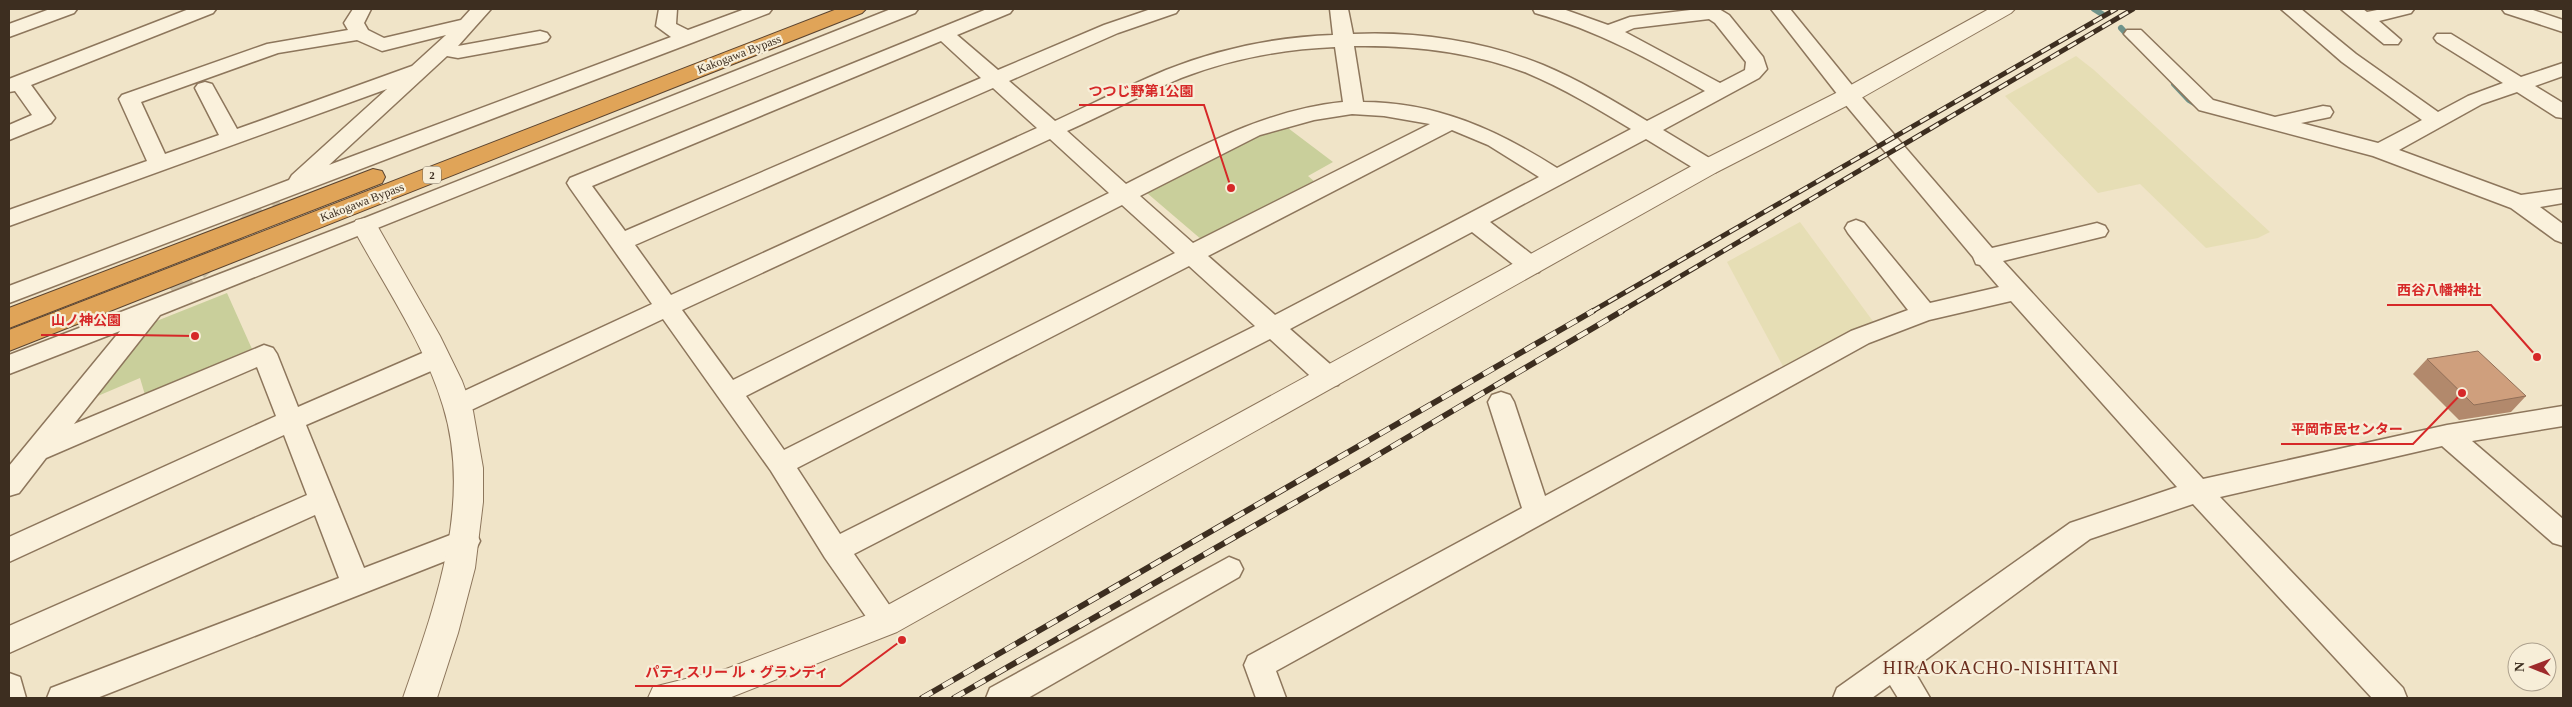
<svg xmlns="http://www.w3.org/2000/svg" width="2572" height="707" font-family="'Times New Roman','Noto Sans JP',serif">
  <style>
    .farmland { fill: #e6deb5 }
    .green { fill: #c9cf9b }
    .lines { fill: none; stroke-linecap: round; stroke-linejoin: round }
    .stream { stroke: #6f938a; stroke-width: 6 }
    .minor-tunnel { stroke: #ccc0a6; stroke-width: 22; stroke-dasharray: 22 11; stroke-linecap: butt }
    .minor-casing { stroke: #8d765c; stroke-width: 3 }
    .tertiary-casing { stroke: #8d765c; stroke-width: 2 }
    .motorway-casing { stroke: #5b4430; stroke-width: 2 }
    .minor { fill: #faf1dc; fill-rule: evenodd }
    .tertiary { fill: #faf1dc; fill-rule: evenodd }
    .motorway { fill: #e0a458; fill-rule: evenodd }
    .rail-far1-casing { stroke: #3d2e20; stroke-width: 5 }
    .rail-casing { stroke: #3d2e20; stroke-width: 6 }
    .rail-far1 { stroke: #f7eed8; stroke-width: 3; stroke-dasharray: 10; stroke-linecap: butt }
    .rail { stroke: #f7eed8; stroke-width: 4.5; stroke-dasharray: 12; stroke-linecap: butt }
    .wall { fill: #b2896c }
    .building { fill: #cf9f7d; stroke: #916f58 }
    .labels { text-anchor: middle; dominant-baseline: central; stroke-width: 4.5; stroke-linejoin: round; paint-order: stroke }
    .shield { fill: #f7eed8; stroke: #756857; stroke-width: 1 }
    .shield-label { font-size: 11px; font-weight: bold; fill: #3d2e20 }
    .street-label { font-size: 12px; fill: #3d2e20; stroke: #f7eed8 }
    .near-quarter-label { font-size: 18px; letter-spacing: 1px; fill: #6b2e1e; stroke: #f7eed8 }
    .leader { fill: none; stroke: #d62828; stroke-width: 2 }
    .callout-dot { fill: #d62828; stroke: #f7eed8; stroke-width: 2 }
    .callout-label { font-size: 14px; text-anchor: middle; font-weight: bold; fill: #d62828; stroke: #f7eed8; stroke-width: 4.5; stroke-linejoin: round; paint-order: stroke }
  </style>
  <rect width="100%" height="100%" fill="#f0e4c8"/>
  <!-- farmland -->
  <g class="farmland">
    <path d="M2076,56L2094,70L2270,232L2258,238L2206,248L2140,184L2098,193L2005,96Z"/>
    <path d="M1800,222L1875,324L1785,370L1727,262Z"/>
  </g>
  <!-- green -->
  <g class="green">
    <path d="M1284,125L1333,162L1308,176L1315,182L1202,240L1147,193L1259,133Z"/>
    <path d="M227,293L252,349L145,395L140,378L93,398L154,322Z"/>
  </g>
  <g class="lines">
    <!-- stream -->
    <g class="stream">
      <path d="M2094,9L2102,14"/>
      <path d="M2121,28L2131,39"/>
      <path d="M2174,84L2189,100L2199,106"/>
    </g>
    <!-- minor-tunnel -->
    <path class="minor-tunnel" d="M172,291L278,200"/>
    <!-- minor casing -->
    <g class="minor-casing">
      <g id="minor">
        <path d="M50,9H77L74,13L9,37V24Z"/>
        <path d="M189,9H216L213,13L31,85L55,118L51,123L9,140V125L32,115L15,91L9,92V79Z"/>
        <path d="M353,9H371L364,23L368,30L384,38L461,20L471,9H491L458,46L540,31L547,33L550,37L547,41L540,43L458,58L447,56L329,165L671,37L656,26L659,9H677L676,24L688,30L745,9H772L769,13L694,42L9,303V286L289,180L292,175L387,89L9,226V210L147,161L119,99L122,95L267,44L348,30L344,23ZM446,35L412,66L237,129L212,84L205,82L198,84L195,88L219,135L165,154L141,102L278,53L357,40L382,51Z"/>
        <path d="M891,9H918L915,13L160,315L74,424L264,345L273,348L277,354L298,407L427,351L436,349L445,351L449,358L445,365L306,425L364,568L466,529L476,533L480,541L476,549L97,698H47L51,688L339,578L315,515L9,653V626L307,495L284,435L9,562V537L276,416L257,367L46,458L19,493L9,496V466L120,331L9,374V355L357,221Z"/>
        <path d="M987,9H1013L1010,13L957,35L998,70L1104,25L1151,9H1179L1176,13L1118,33L1009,81L1055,121C1092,104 1128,86 1166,70C1218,49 1277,37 1333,35L1330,9H1348L1353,34C1415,31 1485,41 1543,65C1579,80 1614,101 1647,121L1705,91C1650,59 1596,30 1535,13L1533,9H1563L1608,25L1630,17L1699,9H1719L1729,15L1763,57L1767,69L1759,78L1663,130L1716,162L1719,167L1716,172L1708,174L1700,172L1646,139L1490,222L1539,260L1543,266L1539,272L1531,274L1523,272L1472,232L1290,329L1338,371L1342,378L1338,385L1329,387L1320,385L1270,339L854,554L901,622L896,631L886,635L876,631L825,558L771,471L663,319L467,412L458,415L449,412L445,405L449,398L652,304L570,188L567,183L570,178ZM1709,19L1715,23L1746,62L1745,70L1720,83L1625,32L1634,28ZM941,41L981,78L625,231L592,186ZM1354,46C1412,45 1473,52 1527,73C1563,88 1598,109 1631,129L1557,168C1497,130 1436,102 1363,102ZM1335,47L1343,102C1263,110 1196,149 1126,184L1067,131C1105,114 1143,94 1181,78C1230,59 1283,49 1335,47ZM993,88L1037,128L671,295L635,245ZM1352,114L1384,116L1430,124L1193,243L1140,196L1260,135L1314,120ZM1452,130L1488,145L1539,177L1275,315L1208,256ZM1050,139L1109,193L733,380L682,310ZM1122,205L1175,253L784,450L746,396ZM1189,266L1255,326L840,534L797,468Z"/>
        <path d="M1771,9H1790L1860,95L1992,248L2097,223L2105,226L2108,231L2105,236L2003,261L2203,479L2447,425L2563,406V426L2472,441L2563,519V546L2553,543L2442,446L2220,497L2403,688L2407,698H2372L2193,504L2090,539L1913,669L1930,698H1898L1890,685L1872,698H1833L1837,688L2070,523L2177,487L2011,301L1929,320L1869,343L1276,671L1286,698H1256L1244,665L1248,656L1522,508L1488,402L1492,395L1501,392L1510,395L1514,402L1545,496L1851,331L1908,310L1848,233L1845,228L1848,223L1856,220L1864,223L1930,303L1999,287L1980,265L1976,264L1973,257L1845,104Z"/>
        <path d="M2281,9H2301L2356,54L2438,112L2468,96L2503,83L2437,42L2434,38L2437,34H2451L2521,77L2563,63V76L2535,86L2563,103V118L2556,117L2517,92L2482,104L2399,150L2521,195L2563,189V203L2540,207L2563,224V243L2555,240L2511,208L2373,156L2199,110L2124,34L2127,30H2141L2213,100L2275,117L2323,106L2330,107L2333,112L2330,117L2301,123L2378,143L2422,120L2342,62Z"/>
        <path d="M2341,9H2363L2367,12L2382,9H2414L2411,13L2379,21L2401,40L2398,44H2384Z"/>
        <path d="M2502,9H2530L2563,20V32L2505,13Z"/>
        <path d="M1229,557L1239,561L1243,569L1239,577L1028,698H986L990,688Z"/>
        <path d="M9,673L20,677L26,698H9Z"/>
      </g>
    </g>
    <!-- tertiary casing -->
    <g class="tertiary-casing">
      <g id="tertiary">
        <path d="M1989,9H2015L2011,13L1856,101L1717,172L897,632L729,698H648L653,687L726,669L875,612L1699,162L1840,91Z"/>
        <path d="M365,218L374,220L440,336L462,381L473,411L483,468V502L475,568L458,633L437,698H403C435,606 473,503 443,406C424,342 383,284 352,226L356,220Z"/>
      </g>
    </g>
    <!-- motorway casing -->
    <g class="motorway-casing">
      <g id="motorway">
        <path d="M837,9H866L862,13L9,351V330Z"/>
        <path d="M373,169L382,171L385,177L382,183L9,328V308Z"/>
      </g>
    </g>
    <!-- minor -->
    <use href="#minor" class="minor"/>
    <!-- tertiary -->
    <use href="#tertiary" class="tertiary"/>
    <!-- motorway -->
    <use href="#motorway" class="motorway"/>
    <!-- rail-far1 casing -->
    <g class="rail-far1-casing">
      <g id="rail-far1">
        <path d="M1591,312L2116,9"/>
        <path d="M1620,312L2133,9"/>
      </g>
    </g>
    <!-- rail casing -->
    <g class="rail-casing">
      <g id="rail">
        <path d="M922,698L1593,311"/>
        <path d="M954,698L1371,459L1622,311"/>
      </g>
    </g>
    <!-- rail-far1 -->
    <use href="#rail-far1" class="rail-far1"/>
    <!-- rail -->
    <use href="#rail" class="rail"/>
  </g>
  <!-- wall -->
  <path class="wall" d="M2427,359L2526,396L2511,412L2459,420L2413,374Z"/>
  <!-- building -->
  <path class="building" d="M2478,351L2526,396L2474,405L2427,359Z"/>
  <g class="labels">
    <!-- shield labels -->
    <rect class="shield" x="423" y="166.5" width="18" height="17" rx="4"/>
    <g class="shield-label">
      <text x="432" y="175">2</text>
    </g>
    <!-- street labels -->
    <g class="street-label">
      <text transform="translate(739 54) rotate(-21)">Kakogawa Bypass</text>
      <text transform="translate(362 202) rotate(-21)">Kakogawa Bypass</text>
    </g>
    <!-- near-quarter labels -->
    <g class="near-quarter-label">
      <text x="2001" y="668">HIRAOKACHO-NISHITANI</text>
    </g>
  </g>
  <!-- callouts -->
  <path class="leader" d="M1231 188L1204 105H1079M2537 357L2491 305H2387M195 336L131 335H41M2462 393L2413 444H2281M902 640L840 686H635"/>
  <g class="callout-dot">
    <circle cx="1231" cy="188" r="5"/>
    <circle cx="2537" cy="357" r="5"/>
    <circle cx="195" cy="336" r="5"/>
    <circle cx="2462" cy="393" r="5"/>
    <circle cx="902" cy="640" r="5"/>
  </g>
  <g class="callout-label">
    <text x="1141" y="96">つつじ野第1公園</text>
    <text x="2439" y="295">西谷八幡神社</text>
    <text x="86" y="325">山ノ神公園</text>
    <text x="2347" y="434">平岡市民センター</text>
    <text x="737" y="677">パティスリー ル・グランディ</text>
  </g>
  <!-- border -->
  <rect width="2572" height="707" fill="none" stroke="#3d2e20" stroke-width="20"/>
  <!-- north arrow -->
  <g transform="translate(2532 667) rotate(271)"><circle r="24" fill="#f7eed8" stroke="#ada18e"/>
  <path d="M0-4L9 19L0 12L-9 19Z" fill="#9e2a2b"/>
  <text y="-8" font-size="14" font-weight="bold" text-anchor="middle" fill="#3d2e20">N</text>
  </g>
</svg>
